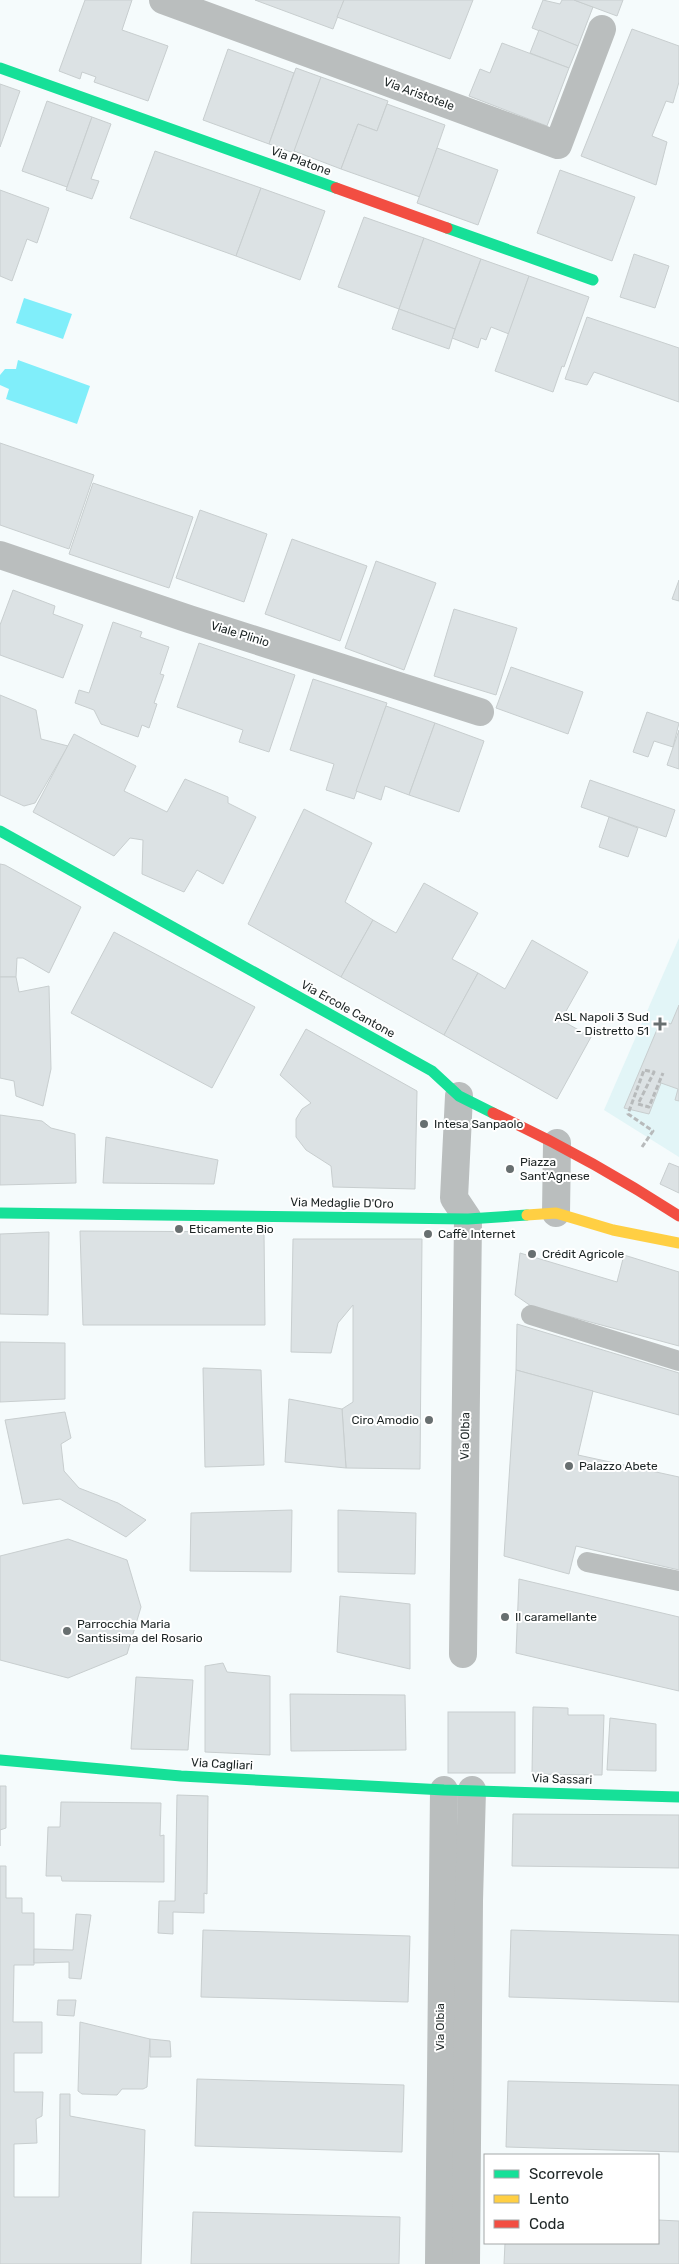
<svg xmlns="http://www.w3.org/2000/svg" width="679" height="2264" font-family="Rubik,sans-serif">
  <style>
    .built { fill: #e2f5f7 }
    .water { fill: #80eefa }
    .building { fill: #dce2e4; stroke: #c8cecf }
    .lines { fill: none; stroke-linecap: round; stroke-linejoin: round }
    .path { stroke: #b7babb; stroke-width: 3; stroke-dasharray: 5 2.5; stroke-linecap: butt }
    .lane { stroke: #babebe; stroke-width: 20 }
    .street { stroke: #babebe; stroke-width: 28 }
    .fast { stroke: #16e098; stroke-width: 11 }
    .slow { stroke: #ffcf43; stroke-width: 11 }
    .jam { stroke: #f24e42; stroke-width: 11 }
    .poi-dot { fill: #686f70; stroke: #fff; stroke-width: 2 }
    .labels { text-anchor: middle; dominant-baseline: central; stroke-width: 4; stroke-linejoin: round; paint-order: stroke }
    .street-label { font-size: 12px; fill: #1c2424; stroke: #fff }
    .poi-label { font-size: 12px; fill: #1c2424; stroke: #fff; text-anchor: start }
  </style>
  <rect width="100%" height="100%" fill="#f5fbfc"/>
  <!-- built -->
  <path class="built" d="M679,938V1157L604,1110Z"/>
  <!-- water -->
  <g class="water">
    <path d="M24,298L72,314L63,339L16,323Z"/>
    <path d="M18,360L90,386L77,424L6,399L9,389L0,385V375L5,369H16Z"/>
  </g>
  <!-- building -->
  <g class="building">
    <path d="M85,0H132L122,30L168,46L148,101L94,82L96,77L82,72L80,79L59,71Z"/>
    <path d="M255,0H344L333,29Z"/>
    <path d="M344,0H473L450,59L337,17Z"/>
    <path d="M543,0L560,4L562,0H574L593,7L578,46L532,28Z"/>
    <path d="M574,0H623L617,16Z"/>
    <path d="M632,29L679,46V82L673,103L666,101L652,136L667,142L656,185L581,156Z"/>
    <path d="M539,30L578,46L569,68L530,53Z"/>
    <path d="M502,43L569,68L547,126L469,96L480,69L490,73Z"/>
    <path d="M228,49L294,73L269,144L203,120Z"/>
    <path d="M296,68L321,77L294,153L269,144Z"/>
    <path d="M321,77L388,101L377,131L358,124L341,169L294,151Z"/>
    <path d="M0,84L20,91L0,147Z"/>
    <path d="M47,101L92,117L67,187L22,171Z"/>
    <path d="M387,104L445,125L420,197L341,169L358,124L377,131Z"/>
    <path d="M92,117L111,124L91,179L99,181L92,199L66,190Z"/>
    <path d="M437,148L498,170L478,225L417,203Z"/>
    <path d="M155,151L261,188L236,256L130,218Z"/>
    <path d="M560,170L635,197L612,261L537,233Z"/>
    <path d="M261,188L325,211L300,280L236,256Z"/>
    <path d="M0,190L49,208L37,243L27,239L12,281L0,276Z"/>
    <path d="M364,217L424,238L399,309L338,287Z"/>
    <path d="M424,238L481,259L455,329L399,309Z"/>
    <path d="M634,254L669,266L655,308L620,297Z"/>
    <path d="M481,259L529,276L509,334L491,327L486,340L481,338L478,348L452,338Z"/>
    <path d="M529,276L589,297L564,367L562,366L553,392L495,371Z"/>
    <path d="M399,309L455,329L449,349L392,329Z"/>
    <path d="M587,317L679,348V402L594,372L587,385L565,379Z"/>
    <path d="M0,443L94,475L69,549L0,525Z"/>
    <path d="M93,483L193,517L169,588L69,554Z"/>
    <path d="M200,510L267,534L244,602L176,578Z"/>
    <path d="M292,539L367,566L340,641L265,614Z"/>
    <path d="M376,561L436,583L404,670L345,648Z"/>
    <path d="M679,580V601L672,599Z"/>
    <path d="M13,590L55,606L53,614L83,625L63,678L0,655V625Z"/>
    <path d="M454,609L517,628L496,695L434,676Z"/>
    <path d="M113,622L142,632L140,637L169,647L160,674L164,675L154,703L157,704L149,728L142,725L138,737L101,724L94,710L75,703L79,690L89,693Z"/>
    <path d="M199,643L295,675L269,752L239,742L243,730L177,707Z"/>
    <path d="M511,667L583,692L568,734L496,708Z"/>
    <path d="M313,679L387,703L354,799L326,790L334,764L290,750Z"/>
    <path d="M0,695L36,710L41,739L68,746L35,803L24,806L0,795Z"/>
    <path d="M386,706L435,723L409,795L385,786L381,800L356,791Z"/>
    <path d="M647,712L679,723L673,747L654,741L648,757L633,752Z"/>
    <path d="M435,723L484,741L459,812L409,795Z"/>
    <path d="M679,730V769L667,765Z"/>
    <path d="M74,734L136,766L124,791L167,812L185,779L228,797V803L256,817L223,884L197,870L184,892L142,874L143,840L130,838L114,856L33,812Z"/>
    <path d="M590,780L675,810L666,837L581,807Z"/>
    <path d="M304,809L372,843L345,902L373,920L341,977L248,924Z"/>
    <path d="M609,817L638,828L628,857L599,847Z"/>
    <path d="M0,864L5,865L81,907L49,973L23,958H17L16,977H0Z"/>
    <path d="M424,883L478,913L452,959L478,973L444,1035L341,977L373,920L396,933Z"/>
    <path d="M114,932L255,1007L212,1088L71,1013Z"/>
    <path d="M532,940L588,972L561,1020L591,1037L557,1099L444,1035L478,973L505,989Z"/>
    <path d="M0,977H16L19,992L49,986L51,1069L43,1106L16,1096L14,1081L0,1078Z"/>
    <path d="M679,1005V1101L675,1100L678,1089L661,1083L649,1114L624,1108L661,1020L671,1024Z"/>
    <path d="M306,1029L417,1091L415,1189L333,1187L331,1166L306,1150L296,1137V1119L302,1109L311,1103L280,1075Z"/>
    <path d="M0,1115L42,1121L51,1128L75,1134L76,1183L0,1185Z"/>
    <path d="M106,1137L218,1160L214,1184L103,1183Z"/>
    <path d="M669,1163L679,1167V1193L660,1184Z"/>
    <path d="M80,1231L264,1232L265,1325H83Z"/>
    <path d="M49,1232L48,1315L0,1314V1234Z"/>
    <path d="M293,1239H422L420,1469L346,1468L342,1409L353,1402V1305L338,1323L331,1353L291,1352Z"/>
    <path d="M520,1253L617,1282L624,1255L679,1272V1346L531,1306L515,1295Z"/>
    <path d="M517,1324L679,1373V1415L516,1370Z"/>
    <path d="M0,1342L65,1343V1399L0,1402Z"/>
    <path d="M203,1368L261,1370L264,1465L205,1467Z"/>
    <path d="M516,1370L593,1391L578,1455L679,1477V1570L576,1546L569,1574L504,1556Z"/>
    <path d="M289,1399L342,1409L346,1468L285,1462Z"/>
    <path d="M65,1412L71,1438L61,1444L64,1471L79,1488L118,1503L146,1520L126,1537L60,1499L23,1504L5,1420Z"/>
    <path d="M292,1510L291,1572L190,1571L191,1513Z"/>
    <path d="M338,1510L416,1513L415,1574L338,1572Z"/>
    <path d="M68,1539L127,1560L141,1607L127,1654L68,1678L0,1660V1556Z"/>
    <path d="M519,1579L679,1617V1691L516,1653Z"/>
    <path d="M340,1596L410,1604V1669L337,1652Z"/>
    <path d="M223,1663L227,1672L270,1676V1755L205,1752V1666Z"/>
    <path d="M136,1677L193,1680L188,1750L131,1749Z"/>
    <path d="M290,1694L405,1695L406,1750L291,1751Z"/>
    <path d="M533,1707L568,1708V1715H604L602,1775L532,1774Z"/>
    <rect x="448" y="1712" width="67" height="61"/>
    <path d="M610,1718L656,1724V1771L607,1770Z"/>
    <path d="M0,1786H6V1828L0,1830V1846Z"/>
    <path d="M177,1795L208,1796L207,1894L204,1893V1913L173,1912V1934L158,1933L159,1901H175Z"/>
    <path d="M61,1802L161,1803L160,1836L164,1835V1882L62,1881L61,1876H46L48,1827H60Z"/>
    <path d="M513,1814L679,1815V1868L512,1866Z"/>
    <path d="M0,1866H6V1898H22V1913H34V1965H14L13,2022H42V2053H14V2092H43L42,2116L36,2119L37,2143L14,2144V2197H59L60,2094H70V2116L145,2130L141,2264H0Z"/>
    <path d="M76,1914L91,1915L81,1979L69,1978V1962L34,1963V1949L73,1950Z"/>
    <path d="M203,1930L410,1936L408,2002L201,1997Z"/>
    <path d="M511,1930L679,1935V2002L509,1997Z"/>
    <path d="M58,2000H76L74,2016L57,2015Z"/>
    <path d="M80,2022L150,2039L147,2087L143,2089H122L117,2095L82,2094L78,2091Z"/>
    <path d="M150,2039L170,2041L171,2057H150Z"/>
    <path d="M197,2079L404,2085L402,2152L195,2146Z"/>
    <path d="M508,2081L679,2085V2152L506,2147Z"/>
    <path d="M193,2212L400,2217L399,2264H191Z"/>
    <path d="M658,2220L679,2221V2264H504L505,2243H658Z"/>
  </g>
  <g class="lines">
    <!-- path -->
    <path class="path" d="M642,1147L653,1131L628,1114L644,1070L654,1072L638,1104L649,1107L663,1073"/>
    <!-- lane -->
    <g class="lane">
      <path d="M531,1315L679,1361"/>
      <path d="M587,1562L679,1581"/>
    </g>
    <!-- street -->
    <g class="street">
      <path d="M163,0L558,145L602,29"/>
      <path d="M0,555L189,619L480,712"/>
      <path d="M459,1096L454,1198L468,1219L463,1654"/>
      <path d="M556,1213L557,1143"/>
      <path d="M439,2264L444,1790"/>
      <path d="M466,2264L469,1901L472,1790"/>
    </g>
    <!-- fast -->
    <g class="fast">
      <path d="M0,68L336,188"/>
      <path d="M447,228L593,280"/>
      <path d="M0,831L432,1071L459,1096L493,1113"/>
      <path d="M0,1213L468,1219L527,1215"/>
      <path d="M0,1760L181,1776L444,1790L679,1797"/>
    </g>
    <!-- slow -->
    <path class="slow" d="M527,1215L556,1213L613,1230L679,1243"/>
    <!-- jam -->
    <g class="jam">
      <path d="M336,188L447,228"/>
      <path d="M493,1113C558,1143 619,1177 679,1216"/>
    </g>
  </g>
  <!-- markers -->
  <g class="poi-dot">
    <path d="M657.5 1016.5h5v5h5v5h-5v5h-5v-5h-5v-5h5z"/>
    <circle cx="424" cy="1124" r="5"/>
    <circle cx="510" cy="1169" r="5"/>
    <circle cx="179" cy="1229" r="5"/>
    <circle cx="428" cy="1234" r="5"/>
    <circle cx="532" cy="1254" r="5"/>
    <circle cx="429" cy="1420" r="5"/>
    <circle cx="569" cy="1466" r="5"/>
    <circle cx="505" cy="1617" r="5"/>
    <circle cx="67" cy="1631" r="5"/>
  </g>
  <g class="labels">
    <!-- street labels -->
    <g class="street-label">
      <text transform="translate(419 94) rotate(20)">Via Aristotele</text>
      <text transform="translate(301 161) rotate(20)">Via Platone</text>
      <text transform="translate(240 634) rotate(17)">Viale Plinio</text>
      <text transform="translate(348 1009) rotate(29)">Via Ercole Cantone</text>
      <text transform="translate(342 1203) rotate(1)">Via Medaglie D'Oro</text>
      <text transform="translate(465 1436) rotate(-89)">Via Olbia</text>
      <text transform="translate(222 1764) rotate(3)">Via Cagliari</text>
      <text transform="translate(562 1779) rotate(2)">Via Sassari</text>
      <text transform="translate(440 2027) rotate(-90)">Via Olbia</text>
    </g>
    <!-- poi labels -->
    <g class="poi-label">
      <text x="649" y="1017" text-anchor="end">ASL Napoli 3 Sud<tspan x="649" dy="14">- Distretto 51</tspan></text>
      <text x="434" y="1124">Intesa Sanpaolo</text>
      <text x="520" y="1162">Piazza<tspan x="520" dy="14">Sant'Agnese</tspan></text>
      <text x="189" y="1229">Eticamente Bio</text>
      <text x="438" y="1234">Caffè Internet</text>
      <text x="542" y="1254">Crédit Agricole</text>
      <text x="419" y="1420" text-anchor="end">Ciro Amodio</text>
      <text x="579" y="1466">Palazzo Abete</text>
      <text x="515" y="1617">Il caramellante</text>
      <text x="77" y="1624">Parrocchia Maria<tspan x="77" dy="14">Santissima del Rosario</tspan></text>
    </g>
  </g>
  <!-- legend -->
  <rect x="484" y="2154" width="175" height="90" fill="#ffffff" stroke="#a4a7a7"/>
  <rect x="494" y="2170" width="25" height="8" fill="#16e098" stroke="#a4a7a7"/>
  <text x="529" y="2179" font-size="15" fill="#1c2424">Scorrevole</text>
  <rect x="494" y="2195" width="25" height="8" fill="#ffcf43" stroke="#a4a7a7"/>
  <text x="529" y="2204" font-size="15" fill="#1c2424">Lento</text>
  <rect x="494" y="2220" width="25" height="8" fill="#f24e42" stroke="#a4a7a7"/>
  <text x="529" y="2229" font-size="15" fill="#1c2424">Coda</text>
</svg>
